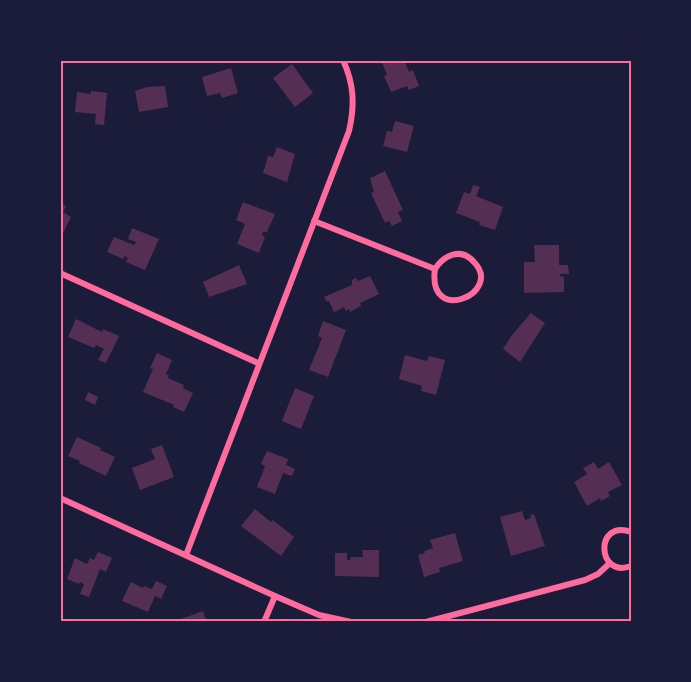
<svg xmlns="http://www.w3.org/2000/svg" width="691" height="682" font-family="'Asap Condensed',sans-serif">
  <style>
    .building { fill: #542f53 }
    .lines { fill: none; stroke-linecap: round; stroke-linejoin: round }
    .minor { stroke: #ff6b9d; stroke-width: 6 }
    .neatline { fill: none; stroke: #ff6b9d; stroke-width: 2 }
  </style>
  <rect width="100%" height="100%" fill="#1b1b3a"/>
  <!-- building -->
  <g class="building">
    <path d="M387,60H404L409,72L413,70L419,86L409,90L407,86L391,92L384,76L387,75L382,62Z"/>
    <path d="M292,64L313,93L295,107L273,78Z"/>
    <path d="M231,68L238,93L222,98L220,93L207,96L202,77Z"/>
    <path d="M165,86L168,107L139,112L135,91L147,87Z"/>
    <path d="M91,91L107,93L104,125L95,124L96,114L75,112L77,92L91,94Z"/>
    <path d="M395,121L414,126L407,152L383,146L387,131L392,132Z"/>
    <path d="M277,147L295,154L287,182L263,173L268,156L273,157Z"/>
    <path d="M385,171L403,210L398,212L402,221L392,226L389,221L385,223L371,193L374,192L370,178Z"/>
    <path d="M473,185L480,187L476,196L503,207L495,230L479,225L480,222L456,213L464,192L470,194Z"/>
    <path d="M243,202L275,214L267,232H263L262,235L265,237L259,253L237,244L245,224L236,220Z"/>
    <path d="M60,203L66,206L63,212L71,217L63,233L60,232Z"/>
    <path d="M132,228L159,239L145,270L126,262L128,258L125,256L123,259L107,252L114,237L134,245L136,242L128,239Z"/>
    <path d="M534,245H559V265H568L569,274H560V276L564,277V292L524,293V262H535Z"/>
    <path d="M239,265L247,284L209,297L203,282Z"/>
    <path d="M370,276L379,294L360,303L361,306L350,312L349,309L346,311L344,307L334,312L329,301L327,302L324,297L352,285V280L356,278L358,281Z"/>
    <path d="M531,313L545,323L520,362L503,349L512,335Z"/>
    <path d="M76,319L102,332L103,329L119,336L106,363L98,360L104,349L96,345L94,348L68,337Z"/>
    <path d="M323,321L346,330L328,377L309,370L322,338L318,336Z"/>
    <path d="M157,353L172,360L166,374L169,375L168,378L184,385L183,388L193,393L184,412L173,407L174,405L143,392L153,369L150,368Z"/>
    <path d="M405,355L427,361L429,356L445,360L436,395L421,391L422,386L399,379Z"/>
    <path d="M295,388L314,396L301,429L282,421Z"/>
    <path d="M88,392L98,397L95,405L85,400Z"/>
    <path d="M77,437L101,448L100,450L115,457L106,476L79,463L80,461L68,456Z"/>
    <path d="M162,445L174,477L140,490L132,468L155,459L151,449Z"/>
    <path d="M267,451L288,459L286,465L295,469L292,476L283,473L275,494L257,487L265,466L261,464Z"/>
    <path d="M594,462L598,469L609,462L622,485L608,492L610,496L601,501L600,498L587,506L574,482L587,474L583,468Z"/>
    <path d="M255,509L271,522L273,520L294,537L281,556L241,526Z"/>
    <path d="M522,511L525,520L531,518L530,515L534,514L545,546L511,556L500,517Z"/>
    <path d="M455,533L463,561L439,568L440,572L424,577L418,555L425,553L424,551L433,548L430,540Z"/>
    <path d="M362,550H379V577L335,576V553H347V560H350L351,557H363Z"/>
    <path d="M98,552L112,558L106,572L100,569L89,597L80,594L84,584L80,582L79,584L67,579L75,558L87,564L90,558L94,560Z"/>
    <path d="M156,581L167,586L161,599L155,596L148,612L122,601L131,582L143,588L144,586L152,589Z"/>
    <path d="M203,611L207,622H182L181,619Z"/>
  </g>
  <g class="lines">
    <!-- minor -->
    <g class="minor">
      <path d="M314,221L435,269C427,326 504,293 474,262C461,247 444,255 435,269"/>
      <path d="M60,273L258,363"/>
      <path d="M60,498L275,596L319,615L351,622"/>
      <path d="M631,532C594,519 597,579 631,566"/>
      <path d="M186,555L349,131C355,105 354,84 343,60"/>
      <path d="M264,622L275,596"/>
      <path d="M426,622L585,580L598,574L610,563"/>
    </g>
  </g>
  <!-- border -->
  <rect width="691" height="682" fill="none" stroke="#1b1b3a" stroke-width="123"/>
  <rect x="62" y="62" width="568" height="558" class="neatline"/>
</svg>
